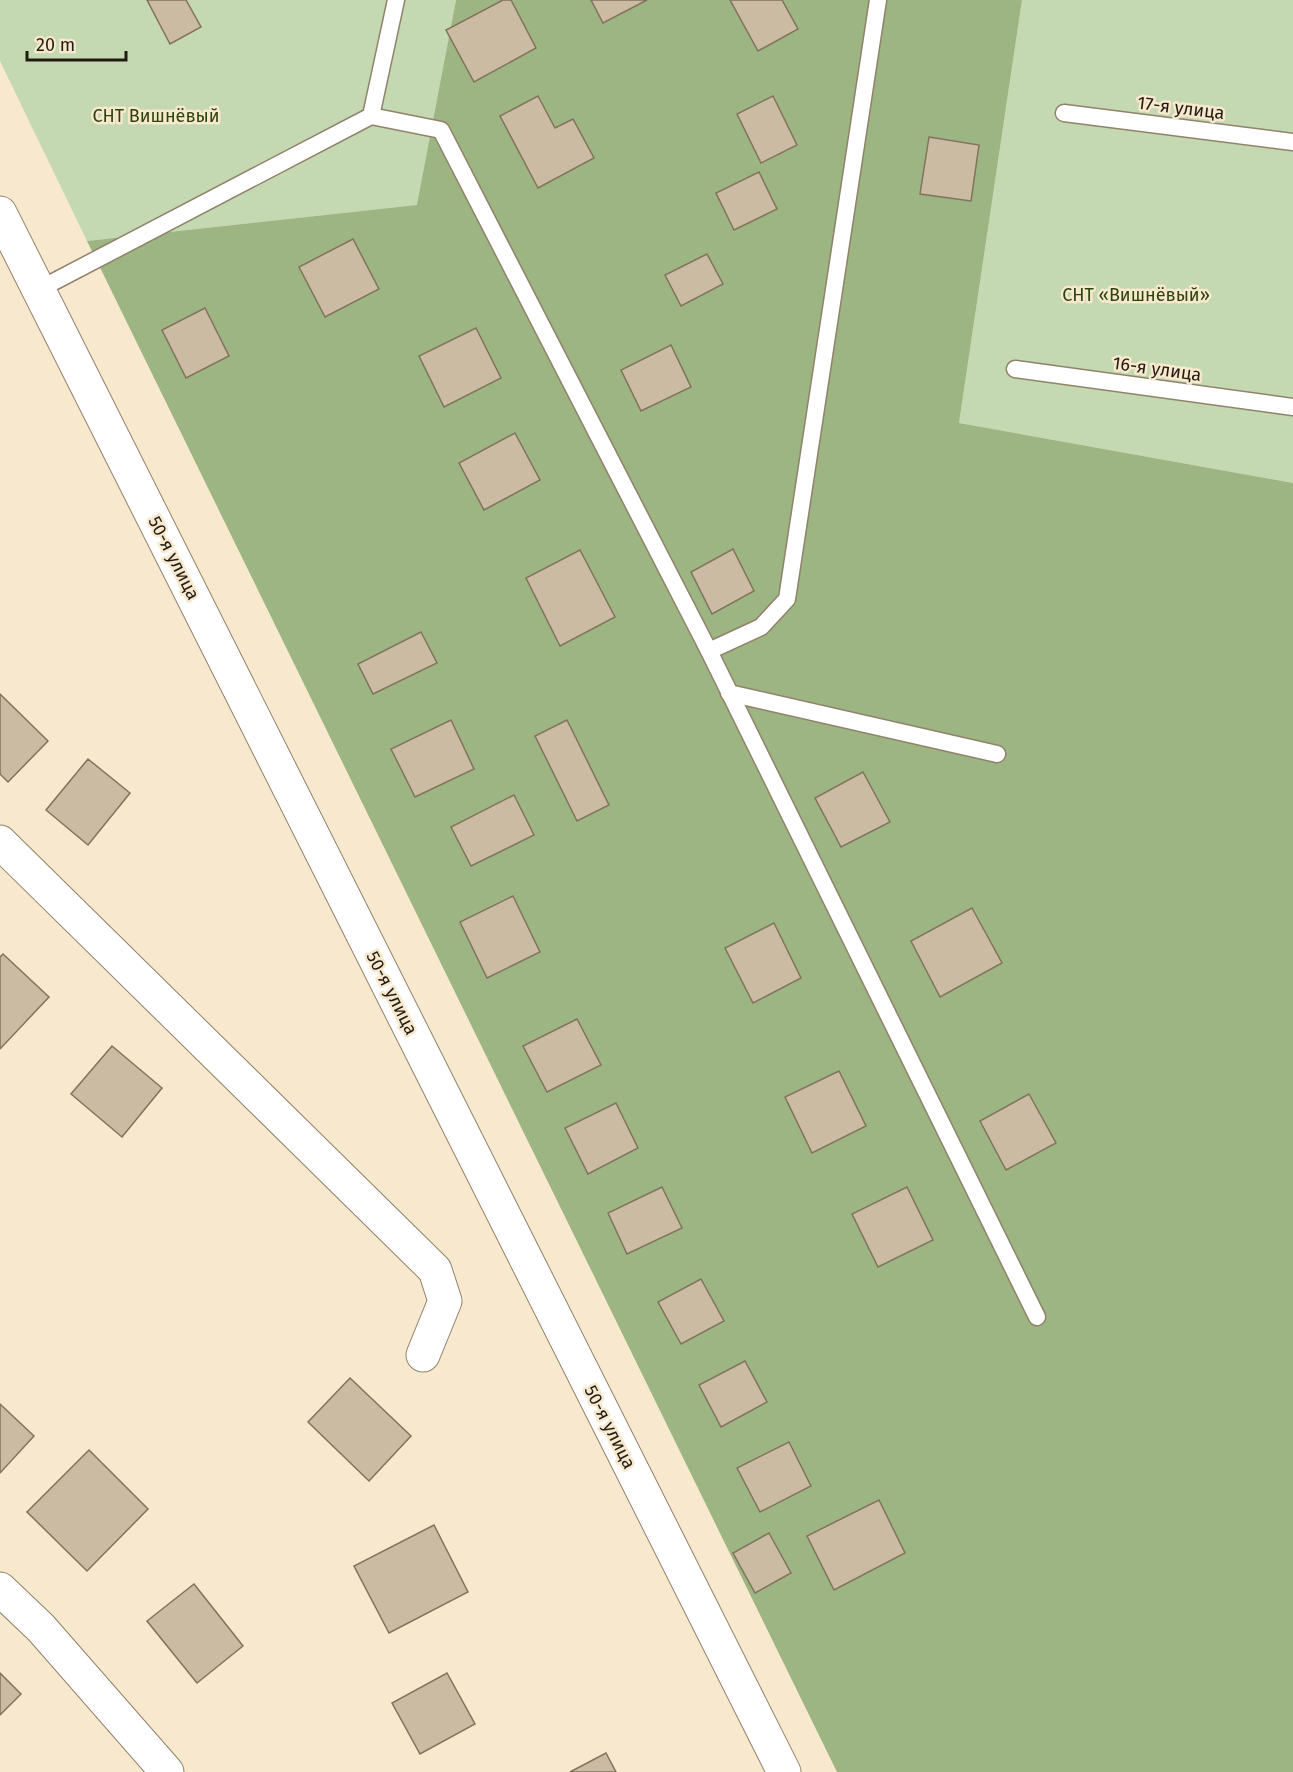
<svg xmlns="http://www.w3.org/2000/svg" width="1293" height="1772" font-family="'Fira Sans',sans-serif">
  <style>
    .green { fill: #c4d8b1 }
    .forest { fill: #9cb582 }
    .building { fill: #cabba2; stroke: #81735c; stroke-width: 1.5 }
    .lines { fill: none; stroke-linecap: round; stroke-linejoin: round }
    .lane-casing { stroke: #90826b; stroke-width: 19 }
    .street-casing { stroke: #90826b; stroke-width: 35 }
    .lane { stroke: #fff; stroke-width: 16 }
    .street { stroke: #fff; stroke-width: 33 }
    .labels { text-anchor: middle; dominant-baseline: central; stroke-width: 5; stroke-linejoin: round; paint-order: stroke }
    .street-label { font-size: 18px; fill: #211c13; stroke: #f7e8ce }
    .park-label { font-size: 18px; fill: #2c430a; stroke: #f7e8ce }
  </style>
  <rect width="100%" height="100%" fill="#f7e8ce"/>
  <!-- green -->
  <g class="green">
    <path d="M0,0H456L418,205L87,241L0,61Z"/>
    <path d="M1022,0H1293V483L959,423Z"/>
  </g>
  <!-- forest -->
  <path class="forest" d="M456,0H1022L959,423L1293,483V1772H837L87,241L417,205Z"/>
  <!-- building -->
  <g class="building">
    <path d="M147,0H186L201,27L170,44Z"/>
    <path d="M503,0H511L536,48L474,82L446,30Z"/>
    <path d="M591,0H647L603,23Z"/>
    <path d="M730,0H782L798,29L758,51Z"/>
    <path d="M538,96L555,128L573,119L594,158L538,188L500,116Z"/>
    <path d="M773,96L797,145L761,163L737,114Z"/>
    <path d="M929,137L979,145L971,201L920,194Z"/>
    <path d="M759,172L777,209L734,230L716,193Z"/>
    <path d="M353,239L379,289L325,317L299,267Z"/>
    <path d="M707,254L723,284L681,306L665,275Z"/>
    <path d="M205,308L229,356L186,378L162,330Z"/>
    <path d="M476,328L501,378L444,407L419,356Z"/>
    <path d="M671,345L691,387L641,411L621,370Z"/>
    <path d="M515,433L540,480L484,510L459,463Z"/>
    <path d="M733,549L754,591L712,614L691,572Z"/>
    <path d="M580,550L615,617L560,646L526,578Z"/>
    <path d="M421,632L437,663L373,694L358,664Z"/>
    <path d="M0,694L48,741L8,782L0,774Z"/>
    <path d="M451,720L474,769L415,797L391,749Z"/>
    <path d="M567,720L609,805L577,821L535,736Z"/>
    <path d="M88,759L130,793L88,845L46,810Z"/>
    <path d="M863,772L890,822L841,847L815,798Z"/>
    <path d="M514,795L534,835L471,866L451,827Z"/>
    <path d="M513,896L540,952L487,978L460,922Z"/>
    <path d="M972,908L1002,963L940,997L911,941Z"/>
    <path d="M774,923L801,978L753,1003L725,948Z"/>
    <path d="M3,954L49,997L0,1049V957Z"/>
    <path d="M577,1019L601,1065L547,1092L523,1046Z"/>
    <path d="M112,1046L162,1088L122,1137L71,1094Z"/>
    <path d="M839,1071L866,1126L812,1153L785,1097Z"/>
    <path d="M1029,1094L1056,1143L1006,1170L980,1121Z"/>
    <path d="M616,1103L638,1148L588,1174L565,1128Z"/>
    <path d="M662,1187L682,1228L627,1254L608,1213Z"/>
    <path d="M907,1187L933,1240L878,1267L852,1214Z"/>
    <path d="M701,1279L724,1321L681,1344L658,1302Z"/>
    <path d="M745,1361L767,1402L721,1427L699,1385Z"/>
    <path d="M350,1378L411,1436L369,1481L308,1422Z"/>
    <path d="M0,1404L34,1436L0,1473Z"/>
    <path d="M789,1442L811,1486L760,1512L737,1468Z"/>
    <path d="M89,1450L148,1509L87,1571L27,1512Z"/>
    <path d="M879,1500L905,1553L834,1590L807,1536Z"/>
    <path d="M434,1525L468,1592L389,1633L354,1566Z"/>
    <path d="M769,1533L791,1573L755,1593L733,1553Z"/>
    <path d="M194,1584L243,1646L197,1683L147,1621Z"/>
    <path d="M0,1673L21,1694L0,1715Z"/>
    <path d="M447,1673L475,1724L420,1754L392,1703Z"/>
    <path d="M606,1753L616,1772H570Z"/>
  </g>
  <g class="lines">
    <!-- lane casing -->
    <g class="lane-casing">
      <g id="lane">
        <path d="M1064,113L1293,142"/>
        <path d="M371,116L396,0"/>
        <path d="M38,290L371,116L441,130L709,651L1037,1317"/>
        <path d="M1015,369L1293,407"/>
        <path d="M709,651L761,627L787,599L878,0"/>
        <path d="M729,693L997,754"/>
      </g>
    </g>
    <!-- street casing -->
    <g class="street-casing">
      <g id="street">
        <path d="M0,213L784,1772"/>
        <path d="M0,842L435,1270L445,1301L423,1355"/>
        <path d="M0,1589L41,1628L167,1772"/>
      </g>
    </g>
    <!-- lane -->
    <use href="#lane" class="lane"/>
    <!-- street -->
    <use href="#street" class="street"/>
  </g>
  <g class="labels">
    <!-- street labels -->
    <g class="street-label">
      <text transform="translate(1181 108) rotate(7)">17-я улица</text>
      <text transform="translate(1157 369) rotate(8)">16-я улица</text>
      <text transform="translate(174 558) rotate(63)">50-я улица</text>
      <text transform="translate(392 993) rotate(63)">50-я улица</text>
      <text transform="translate(610 1427) rotate(63)">50-я улица</text>
    </g>
    <!-- park labels -->
    <g class="park-label">
      <text x="156" y="116">СНТ Вишнёвый</text>
      <text x="1136" y="295">СНТ «Вишнёвый»</text>
    </g>
  </g>
  <!-- scale -->
  <path d="M27 51v9h99v-9" fill="none" stroke="#211c13" stroke-width="3"/>
  <text x="36" y="51" font-size="18" fill="#211c13" stroke="#f7e8ce" stroke-width="4.5" paint-order="stroke">20 m</text>
</svg>
